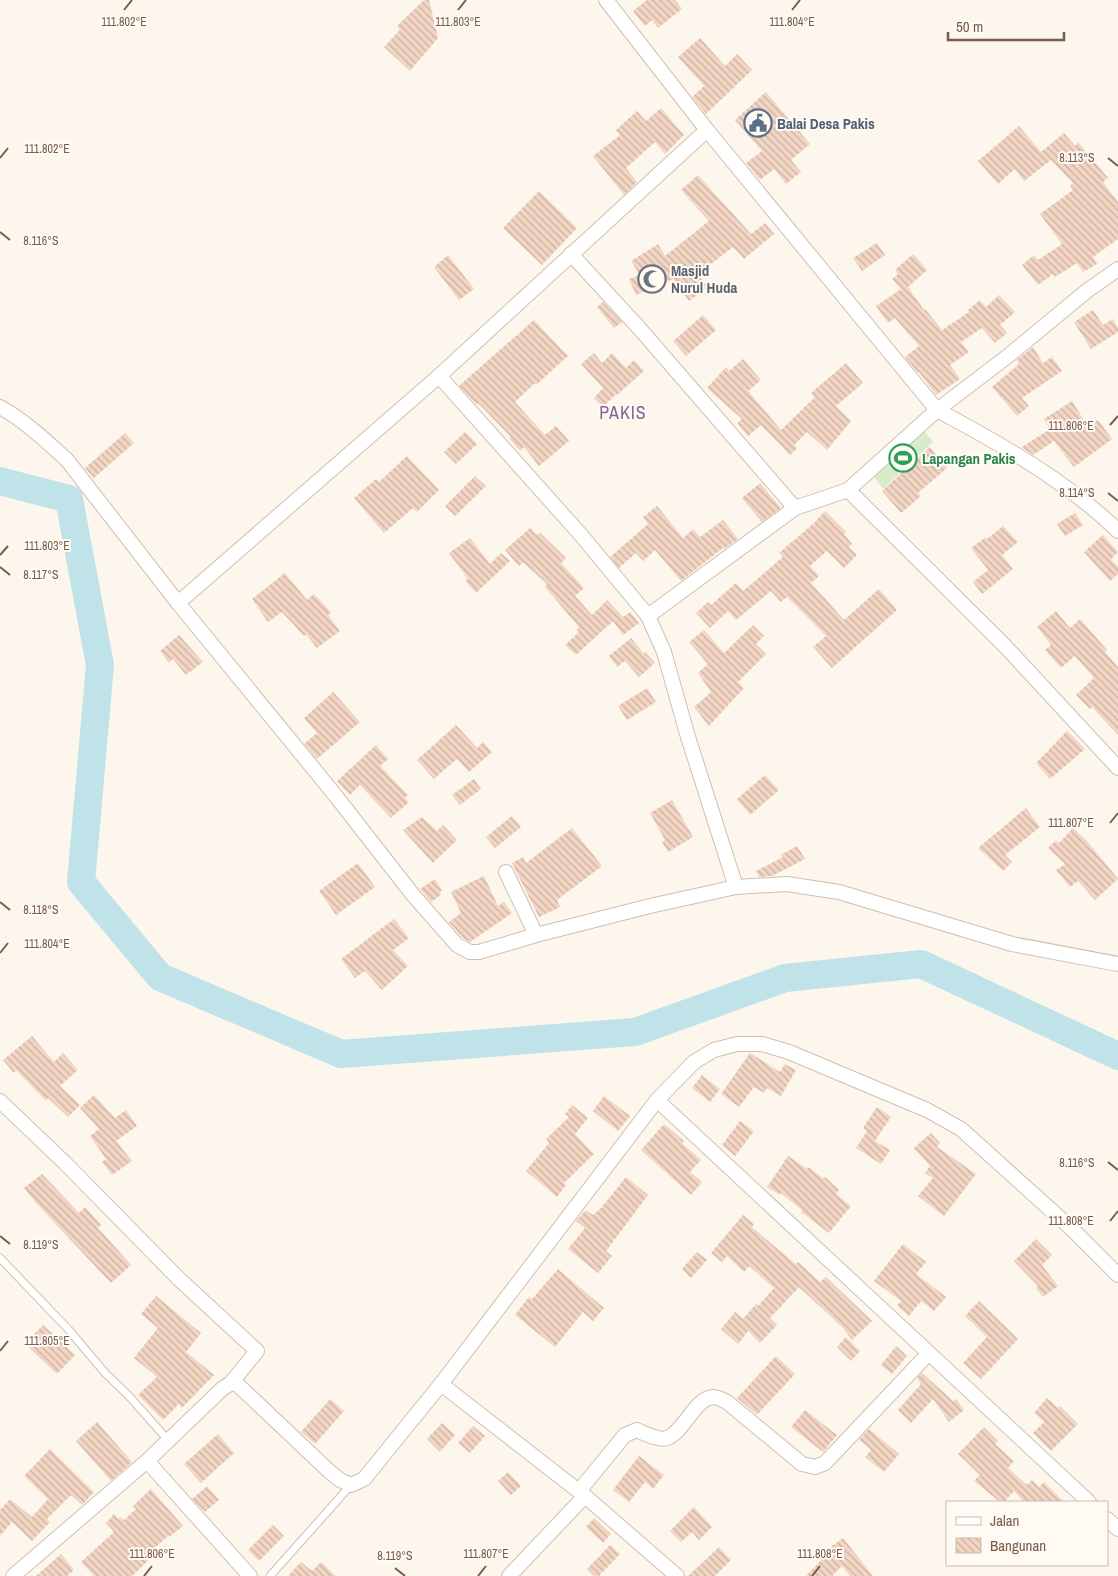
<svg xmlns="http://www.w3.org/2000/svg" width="1118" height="1576" font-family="'Archivo Narrow',sans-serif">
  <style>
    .pitch { fill: #d8ecc9 }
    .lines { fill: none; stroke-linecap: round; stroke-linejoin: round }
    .river { stroke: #bfe3e8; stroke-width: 28 }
    .building { fill: url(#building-back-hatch) }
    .lane-casing { stroke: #d1beb0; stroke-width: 9 }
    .street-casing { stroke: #d1beb0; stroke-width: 16 }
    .lane { stroke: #fff; stroke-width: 7 }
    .street { stroke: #fff; stroke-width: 14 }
    .ticks { fill: none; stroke: #7a5c4d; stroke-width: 2 }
    .labels { text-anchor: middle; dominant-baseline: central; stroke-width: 4; stroke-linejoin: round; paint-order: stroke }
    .service-label { font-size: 15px; font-weight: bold; fill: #4e5e75; stroke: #fffaf3; text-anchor: start }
    .worship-label { font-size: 15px; font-weight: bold; fill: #5b616d; stroke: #fffaf3; text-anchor: start }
    .leisure-label { font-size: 15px; font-weight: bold; fill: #27864d; stroke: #fffaf3; text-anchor: start }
    .quarter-label { font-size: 18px; letter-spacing: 1px; fill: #846695; stroke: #fffaf3 }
    .ticks-label { font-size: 12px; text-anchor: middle; fill: #7a5c4d; stroke: #fffaf3; stroke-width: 4; stroke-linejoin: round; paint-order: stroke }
  </style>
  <defs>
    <pattern id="building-back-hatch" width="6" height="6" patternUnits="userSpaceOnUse" patternTransform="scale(1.25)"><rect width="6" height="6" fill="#f3d5c3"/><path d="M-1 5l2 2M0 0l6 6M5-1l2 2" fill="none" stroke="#cab0a1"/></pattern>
  </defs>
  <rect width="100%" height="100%" fill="#fdf6ec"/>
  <!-- pitch -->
  <path class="pitch" d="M922,428L933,442L883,489L873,475Z"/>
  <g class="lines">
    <!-- river -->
    <path class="river" d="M0,481L69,499L100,665L81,882L160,977L341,1054L635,1032L785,978L921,964L1118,1056"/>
  </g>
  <!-- building -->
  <g class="building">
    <path d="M424,0H429L438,38L410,71L384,47L400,30L397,26Z"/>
    <path d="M647,0H675L682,9L658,28L652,20L645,26L633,11Z"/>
    <path d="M700,38L725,66L737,54L752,70L706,114L692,97L704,86L678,57Z"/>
    <path d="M766,92L810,144L791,160L801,172L786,184L774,169L760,180L746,163L762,151L735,120Z"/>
    <path d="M661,108L684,135L665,154L655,142L626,168L637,182L624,195L593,156L620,135L616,130L637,111L646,121Z"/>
    <path d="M1019,126L1041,152L1064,133L1075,146L1078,142L1108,178L1103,182L1118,202V239L1093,257L1097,264L1083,272L1077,263L1055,277L1053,274L1038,285L1022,265L1034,255L1038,260L1062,244L1040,214L1073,190L1070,186L1073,183L1051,160L1024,181L1015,169L998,184L978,161Z"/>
    <path d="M698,175L751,234L765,223L774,234L744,259L733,247L698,274L708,287L689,301L673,279L636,295L629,279L640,275L631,261L658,244L665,256L709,221L681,190Z"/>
    <path d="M539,191L577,228L542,265L503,228Z"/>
    <path d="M877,243L885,255L862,271L853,258Z"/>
    <path d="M913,254L927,270L908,287L924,310L925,309L942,330L969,312L968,310L980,300L986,307L999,295L1015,312L1000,325L1007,333L995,343L982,328L961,342L969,352L950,365L960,379L936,395L919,372L918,373L905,357L919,346L895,318L888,323L876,306L901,289L892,279L898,274L895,270Z"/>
    <path d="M448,255L474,289L459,300L434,267Z"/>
    <path d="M603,302L622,322L614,328L597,307Z"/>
    <path d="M1093,310L1103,325L1113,319L1118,328V332L1091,349L1074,322Z"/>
    <path d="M703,315L716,330L686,356L673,341Z"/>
    <path d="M534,320L568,356L536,385L535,383L515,402L545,435L556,426L569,441L539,466L524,447L520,451L509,438L511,437L478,403L476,404L459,386Z"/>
    <path d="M1033,347L1043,363L1052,357L1062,371L1022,398L1029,406L1017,416L992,387L1019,364L1017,360Z"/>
    <path d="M594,353L602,363L612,353L626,368L634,360L644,371L617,395L616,394L603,407L594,398L603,388L581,364Z"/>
    <path d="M743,359L761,380L748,391L781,430L815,397L811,393L846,363L863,383L836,406L851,421L827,450L807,432L794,445L797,448L790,455L761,425L748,436L737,423L742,419L707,388L726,367L729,371Z"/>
    <path d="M1072,401L1088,427L1098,420L1112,439L1074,467L1054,441L1033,455L1023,448L1022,447L1050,429L1044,419Z"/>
    <path d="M465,432L477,444L456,464L444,452Z"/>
    <path d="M125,433L134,443L94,478L85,468Z"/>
    <path d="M930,447L947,468L918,493L921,496L901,513L882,491Z"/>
    <path d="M407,456L439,490L417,512L413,508L384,533L354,498L376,479L379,482Z"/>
    <path d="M475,476L486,486L455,516L445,506Z"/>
    <path d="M760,483L781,508L762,522L742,498Z"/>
    <path d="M657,506L683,538L693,529L700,537L723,520L738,539L724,549L723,548L681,581L655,550L643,561L636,553L619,568L610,557L648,524L643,517Z"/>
    <path d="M825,511L846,532L844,534L852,544L849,547L857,555L844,568L827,551L810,566L819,576L811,583L844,620L879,589L897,610L832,668L813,647L826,636L787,597L781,602L771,591L736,620L728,611L710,628L696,613L708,602L711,605L736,583L743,591L783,557L779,553L814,523Z"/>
    <path d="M1075,513L1083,525L1065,536L1057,524Z"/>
    <path d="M1003,526L1018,542L1002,555L1013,569L982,594L973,582L988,570L971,548L986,537L987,539Z"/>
    <path d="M530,528L537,535L540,533L566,558L561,563L584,588L575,596L592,615L607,600L623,617L630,612L639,623L623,635L613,621L576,655L565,645L579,632L577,630L579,627L545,587L547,584L523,562L519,566L505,550Z"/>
    <path d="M1103,535L1118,552L1111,559L1118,567V574L1110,581L1084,552Z"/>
    <path d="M470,538L490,564L501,553L510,561L476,593L465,581L468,579L449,553Z"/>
    <path d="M285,573L307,600L314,594L331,612L328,615L340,631L317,648L306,634L304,636L282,612L268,622L252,599Z"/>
    <path d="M1056,611L1070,628L1080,619L1107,650L1105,652L1118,667V735L1092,707L1090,709L1076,695L1094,678L1075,656L1061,668L1045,650L1051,645L1037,627Z"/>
    <path d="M753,625L764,636L756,644L766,654L738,682L744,688L709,726L694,707L711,692L698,673L708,664L689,642L704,630L724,653Z"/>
    <path d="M179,635L203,662L186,675L173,659L169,663L160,651Z"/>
    <path d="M631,638L644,654L645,652L655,663L639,677L625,661L617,667L609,656Z"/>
    <path d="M647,688L656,702L627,720L618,706Z"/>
    <path d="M333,692L360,722L317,759L304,744L317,733L304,718Z"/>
    <path d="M456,725L477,748L483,742L492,752L469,772L457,759L434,779L417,760Z"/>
    <path d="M1067,731L1085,749L1050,779L1036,763Z"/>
    <path d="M376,745L388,759L380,766L408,795L405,798L409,802L391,818L360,785L350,795L337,781Z"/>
    <path d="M765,775L779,790L750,815L737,799Z"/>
    <path d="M474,779L481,789L460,805L452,795Z"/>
    <path d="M672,800L693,837L668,852L662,842L665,840L650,813Z"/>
    <path d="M1026,808L1040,827L1005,855L1012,862L1003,871L978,848Z"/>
    <path d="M512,816L521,827L495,848L486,837Z"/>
    <path d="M422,817L437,831L443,825L457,840L433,863L403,830Z"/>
    <path d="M572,828L602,866L557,900L560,907L539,917L512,863L523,857L526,863Z"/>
    <path d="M1073,828L1087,841L1118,879L1095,900L1078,881L1070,887L1056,870L1065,864L1048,848L1056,840L1059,843Z"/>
    <path d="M797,846L805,859L772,876L759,877L756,871L783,857L781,855Z"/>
    <path d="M358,863L375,887L336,915L319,891Z"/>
    <path d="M484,876L498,906L504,902L512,913L470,942L463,938L449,922L461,913L451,892Z"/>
    <path d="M435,879L442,890L440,892L441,895L431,902L420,889Z"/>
    <path d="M394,919L409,938L393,950L408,966L382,990L365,971L355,978L341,959Z"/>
    <path d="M32,1036L54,1062L63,1053L78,1070L60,1086L80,1105L68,1117L48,1098L46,1101L16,1070L14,1073L3,1060Z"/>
    <path d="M750,1053L780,1072L785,1064L796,1070L781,1096L767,1088L764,1093L754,1087L739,1107L721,1094Z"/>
    <path d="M702,1075L720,1089L710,1102L692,1088Z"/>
    <path d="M94,1095L115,1118L126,1110L137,1126L116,1141L132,1161L112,1175L102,1162L106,1159L90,1136L99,1129L80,1108Z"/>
    <path d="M604,1096L630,1116L618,1131L593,1111Z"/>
    <path d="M572,1105L588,1118L575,1134L594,1154L564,1183L566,1185L557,1197L526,1171L549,1143L546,1139L569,1117L565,1114Z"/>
    <path d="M877,1107L891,1117L875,1141L890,1150L881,1164L856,1148L867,1131L863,1128Z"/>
    <path d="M740,1121L754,1131L735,1156L722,1145Z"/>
    <path d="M664,1124L684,1141L682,1143L701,1160L690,1172L702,1182L691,1195L641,1150Z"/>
    <path d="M931,1133L940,1143L937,1147L976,1174L944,1216L918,1196L933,1178L925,1173L930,1166L914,1148Z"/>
    <path d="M788,1156L807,1169L808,1167L823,1178L825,1177L839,1190L836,1194L851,1206L829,1233L801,1212L802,1210L781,1193L780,1195L767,1187Z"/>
    <path d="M42,1174L79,1213L85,1207L101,1225L98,1228L131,1265L111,1283L36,1203L24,1188Z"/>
    <path d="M626,1177L648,1195L606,1251L612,1256L598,1273L568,1249L585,1228L576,1221L586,1210L593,1215L601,1208Z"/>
    <path d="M743,1215L754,1224L752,1227L774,1246L796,1264L798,1262L820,1282L826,1277L872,1321L852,1340L843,1328L799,1287L770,1318L777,1325L760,1343L748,1331L738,1344L721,1329L735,1312L743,1319L756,1304L758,1306L774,1288L749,1266L744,1272L727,1256L722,1262L711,1253Z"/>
    <path d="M1036,1239L1052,1255L1042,1265L1058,1286L1043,1297L1036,1288L1038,1286L1014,1261Z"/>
    <path d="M903,1244L926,1262L916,1274L946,1297L934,1311L921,1301L909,1316L897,1306L901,1301L874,1281Z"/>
    <path d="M697,1252L707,1260L691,1278L682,1269Z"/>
    <path d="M558,1269L604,1308L593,1321L583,1312L555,1347L515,1315L529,1297L532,1299Z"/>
    <path d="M156,1296L201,1333L186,1352L214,1375L182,1408L179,1404L163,1420L138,1395L157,1377L134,1358L158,1328L141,1314Z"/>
    <path d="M979,1301L1018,1339L981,1379L963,1363L987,1337L965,1316Z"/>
    <path d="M43,1325L75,1355L57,1374L25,1344Z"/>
    <path d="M846,1337L860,1351L851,1361L837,1347Z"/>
    <path d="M896,1346L907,1356L892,1374L881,1365Z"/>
    <path d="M776,1356L795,1374L757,1415L737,1398Z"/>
    <path d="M922,1373L953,1401L956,1399L964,1410L949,1422L933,1399L911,1423L898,1410L921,1384L917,1378Z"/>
    <path d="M1047,1398L1058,1408L1060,1406L1078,1424L1051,1451L1033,1433L1044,1422L1034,1413Z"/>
    <path d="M330,1399L344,1411L315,1444L301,1432Z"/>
    <path d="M805,1410L837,1435L823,1452L791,1427Z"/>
    <path d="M97,1422L132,1462L111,1481L76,1441Z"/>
    <path d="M442,1423L455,1435L440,1452L427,1439Z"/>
    <path d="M473,1426L485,1436L470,1453L458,1443Z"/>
    <path d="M984,1427L998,1441L995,1444L1014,1461L1008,1468L1027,1485L1032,1480L1039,1487L1044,1482L1064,1502H1024L1014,1491L1004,1502H1000L974,1481L980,1475L958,1454Z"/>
    <path d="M869,1429L899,1454L884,1472L865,1457L871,1450L859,1440Z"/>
    <path d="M218,1434L234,1453L201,1483L184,1464Z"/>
    <path d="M50,1449L94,1492L82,1505L71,1495L47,1519L50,1522L32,1541L12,1522L0,1536V1510L10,1499L32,1517L48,1499L24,1476Z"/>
    <path d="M639,1456L664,1475L653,1489L645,1482L629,1502L613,1490Z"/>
    <path d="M508,1472L521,1486L511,1495L498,1481Z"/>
    <path d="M207,1486L219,1500L205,1512L192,1499Z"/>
    <path d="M151,1489L183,1526L169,1537L168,1536L150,1552L153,1556L132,1576H94L81,1562L114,1532L106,1523L114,1514L118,1519L120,1517L124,1520L136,1509L133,1506Z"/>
    <path d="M694,1507L712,1527L699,1540L692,1532L681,1542L670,1531Z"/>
    <path d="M594,1518L611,1534L603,1543L586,1527Z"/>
    <path d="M273,1525L284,1536L259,1561L248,1550Z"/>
    <path d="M843,1538L873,1576H850L842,1566L832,1576H806L830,1551L828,1549Z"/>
    <path d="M610,1545L620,1554L599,1576H594L587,1569Z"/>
    <path d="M719,1547L731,1560L715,1576H688Z"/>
    <path d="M61,1554L74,1570L67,1576H36Z"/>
    <path d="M301,1562L312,1571L321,1562L336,1576H288Z"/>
  </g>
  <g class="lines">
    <!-- lane casing -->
    <g class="lane-casing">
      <g id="lane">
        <path d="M0,1258L68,1329L106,1374L128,1395L168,1440"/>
        <path d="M270,1576L351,1485"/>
      </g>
    </g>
    <!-- street casing -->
    <g class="street-casing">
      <g id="street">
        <path d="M606,0L707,130L937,410C999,443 1068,482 1118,531"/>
        <path d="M571,254L640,329L795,508"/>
        <path d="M439,376L581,535L648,616L664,652L688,737L736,887"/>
        <path d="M0,407C25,421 46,441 67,460L178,603L335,795L413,895L457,945L470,952H479L536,935L650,906L736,887L787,884L839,892L1012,944L1118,964"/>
        <path d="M848,490L1005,646L1118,768"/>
        <path d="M178,603L439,376L707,130"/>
        <path d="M648,616L795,508L848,490L937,410L1008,356L1088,290L1118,269"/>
        <path d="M506,872L536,935"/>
        <path d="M657,1100L694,1062L714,1050L737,1044H762L789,1052L927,1110L961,1129L1072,1229L1118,1275"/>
        <path d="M0,1101L65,1163L179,1279L257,1351L231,1383L222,1389L147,1461L13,1576"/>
        <path d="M231,1383L238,1385L330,1472L340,1480L351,1485L364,1479L441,1384"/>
        <path d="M147,1461L250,1576"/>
        <path d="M579,1491L625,1435L637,1430C644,1433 658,1441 667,1438C684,1432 695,1398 713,1397C718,1397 723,1400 727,1402L802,1464L815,1467L825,1463L929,1353"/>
        <path d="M1107,1519L1118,1529"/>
        <path d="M509,1576L585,1496"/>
        <path d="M677,1576L585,1496L441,1384L657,1100L1089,1502"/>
      </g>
    </g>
    <!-- lane -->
    <use href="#lane" class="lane"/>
    <!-- street -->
    <use href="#street" class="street"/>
  </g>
  <!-- ticks -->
  <path class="ticks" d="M124,10L132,0M458,10L466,0M792,10L800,0M0,158L8,148M1108,158L1118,166M0,232L10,240M1110,425L1118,416M1108,493L1118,501M0,555L8,546M0,567L10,575M1110,823L1118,813M0,902L10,910M0,953L8,943M1108,1162L1118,1170M1110,1221L1118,1211M0,1236L10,1244M0,1351L8,1341M395,1568L405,1576M144,1576L152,1566M478,1576L486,1566M812,1576L820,1566"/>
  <!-- icons -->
  <defs>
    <g id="civic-ring" transform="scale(1.4375)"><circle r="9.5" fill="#fffaf3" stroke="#5c6f8a" stroke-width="1.5"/><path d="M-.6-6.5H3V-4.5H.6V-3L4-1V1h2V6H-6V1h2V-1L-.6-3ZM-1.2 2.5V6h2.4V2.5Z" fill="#5c6f8a"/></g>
    <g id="mosque-ring" transform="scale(1.4375)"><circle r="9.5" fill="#fffaf3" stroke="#6b7280" stroke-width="1.5"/><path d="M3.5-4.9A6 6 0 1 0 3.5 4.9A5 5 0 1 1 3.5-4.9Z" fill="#6b7280"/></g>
    <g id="stadium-ring" transform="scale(1.4375)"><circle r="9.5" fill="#fffaf3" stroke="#2e9e5b" stroke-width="1.5"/><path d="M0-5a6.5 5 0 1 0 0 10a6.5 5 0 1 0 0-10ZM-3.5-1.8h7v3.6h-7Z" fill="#2e9e5b"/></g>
  </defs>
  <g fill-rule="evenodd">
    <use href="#civic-ring" x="758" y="123"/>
    <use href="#mosque-ring" x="652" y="279"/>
    <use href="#stadium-ring" x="903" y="458"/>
  </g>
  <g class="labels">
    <!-- service labels -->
    <g class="service-label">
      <text x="777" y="123">Balai Desa Pakis</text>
    </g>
    <!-- worship labels -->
    <g class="worship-label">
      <text x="671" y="270">Masjid<tspan x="671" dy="17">Nurul Huda</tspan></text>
    </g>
    <!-- leisure labels -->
    <g class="leisure-label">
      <text x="922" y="458">Lapangan Pakis</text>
    </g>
    <!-- quarter labels -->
    <g class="quarter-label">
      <text x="623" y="412">PAKIS</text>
    </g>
  </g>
  <g class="ticks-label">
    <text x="124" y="26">111.802°E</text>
    <text x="458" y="26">111.803°E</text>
    <text x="792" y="26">111.804°E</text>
    <text x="47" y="153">111.802°E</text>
    <text x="1077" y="162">8.113°S</text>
    <text x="41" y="245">8.116°S</text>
    <text x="1071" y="430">111.806°E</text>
    <text x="1077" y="497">8.114°S</text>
    <text x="47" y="550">111.803°E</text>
    <text x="41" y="579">8.117°S</text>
    <text x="1071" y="827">111.807°E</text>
    <text x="41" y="914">8.118°S</text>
    <text x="47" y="948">111.804°E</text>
    <text x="1077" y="1167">8.116°S</text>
    <text x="1071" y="1225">111.808°E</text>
    <text x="41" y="1249">8.119°S</text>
    <text x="47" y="1345">111.805°E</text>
    <text x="152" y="1558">111.806°E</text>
    <text x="486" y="1558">111.807°E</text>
    <text x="820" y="1558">111.808°E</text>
    <text x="395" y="1560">8.119°S</text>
  </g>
  <!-- legend -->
  <rect x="946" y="1501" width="162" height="65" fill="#fffaf3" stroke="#cabbb1"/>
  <rect x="956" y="1517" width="25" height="8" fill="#ffffff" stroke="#cabbb1"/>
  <text x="990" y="1526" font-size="15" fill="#7a5c4d">Jalan</text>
  <rect x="956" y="1538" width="25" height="15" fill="url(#building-back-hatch)" stroke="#cabbb1"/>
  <text x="990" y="1551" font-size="15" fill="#7a5c4d">Bangunan</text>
  <!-- scale -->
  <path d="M948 32v8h116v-8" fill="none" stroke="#7a5c4d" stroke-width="2.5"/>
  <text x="956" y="32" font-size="15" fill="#7a5c4d" stroke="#fffaf3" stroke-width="4" paint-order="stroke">50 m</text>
</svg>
